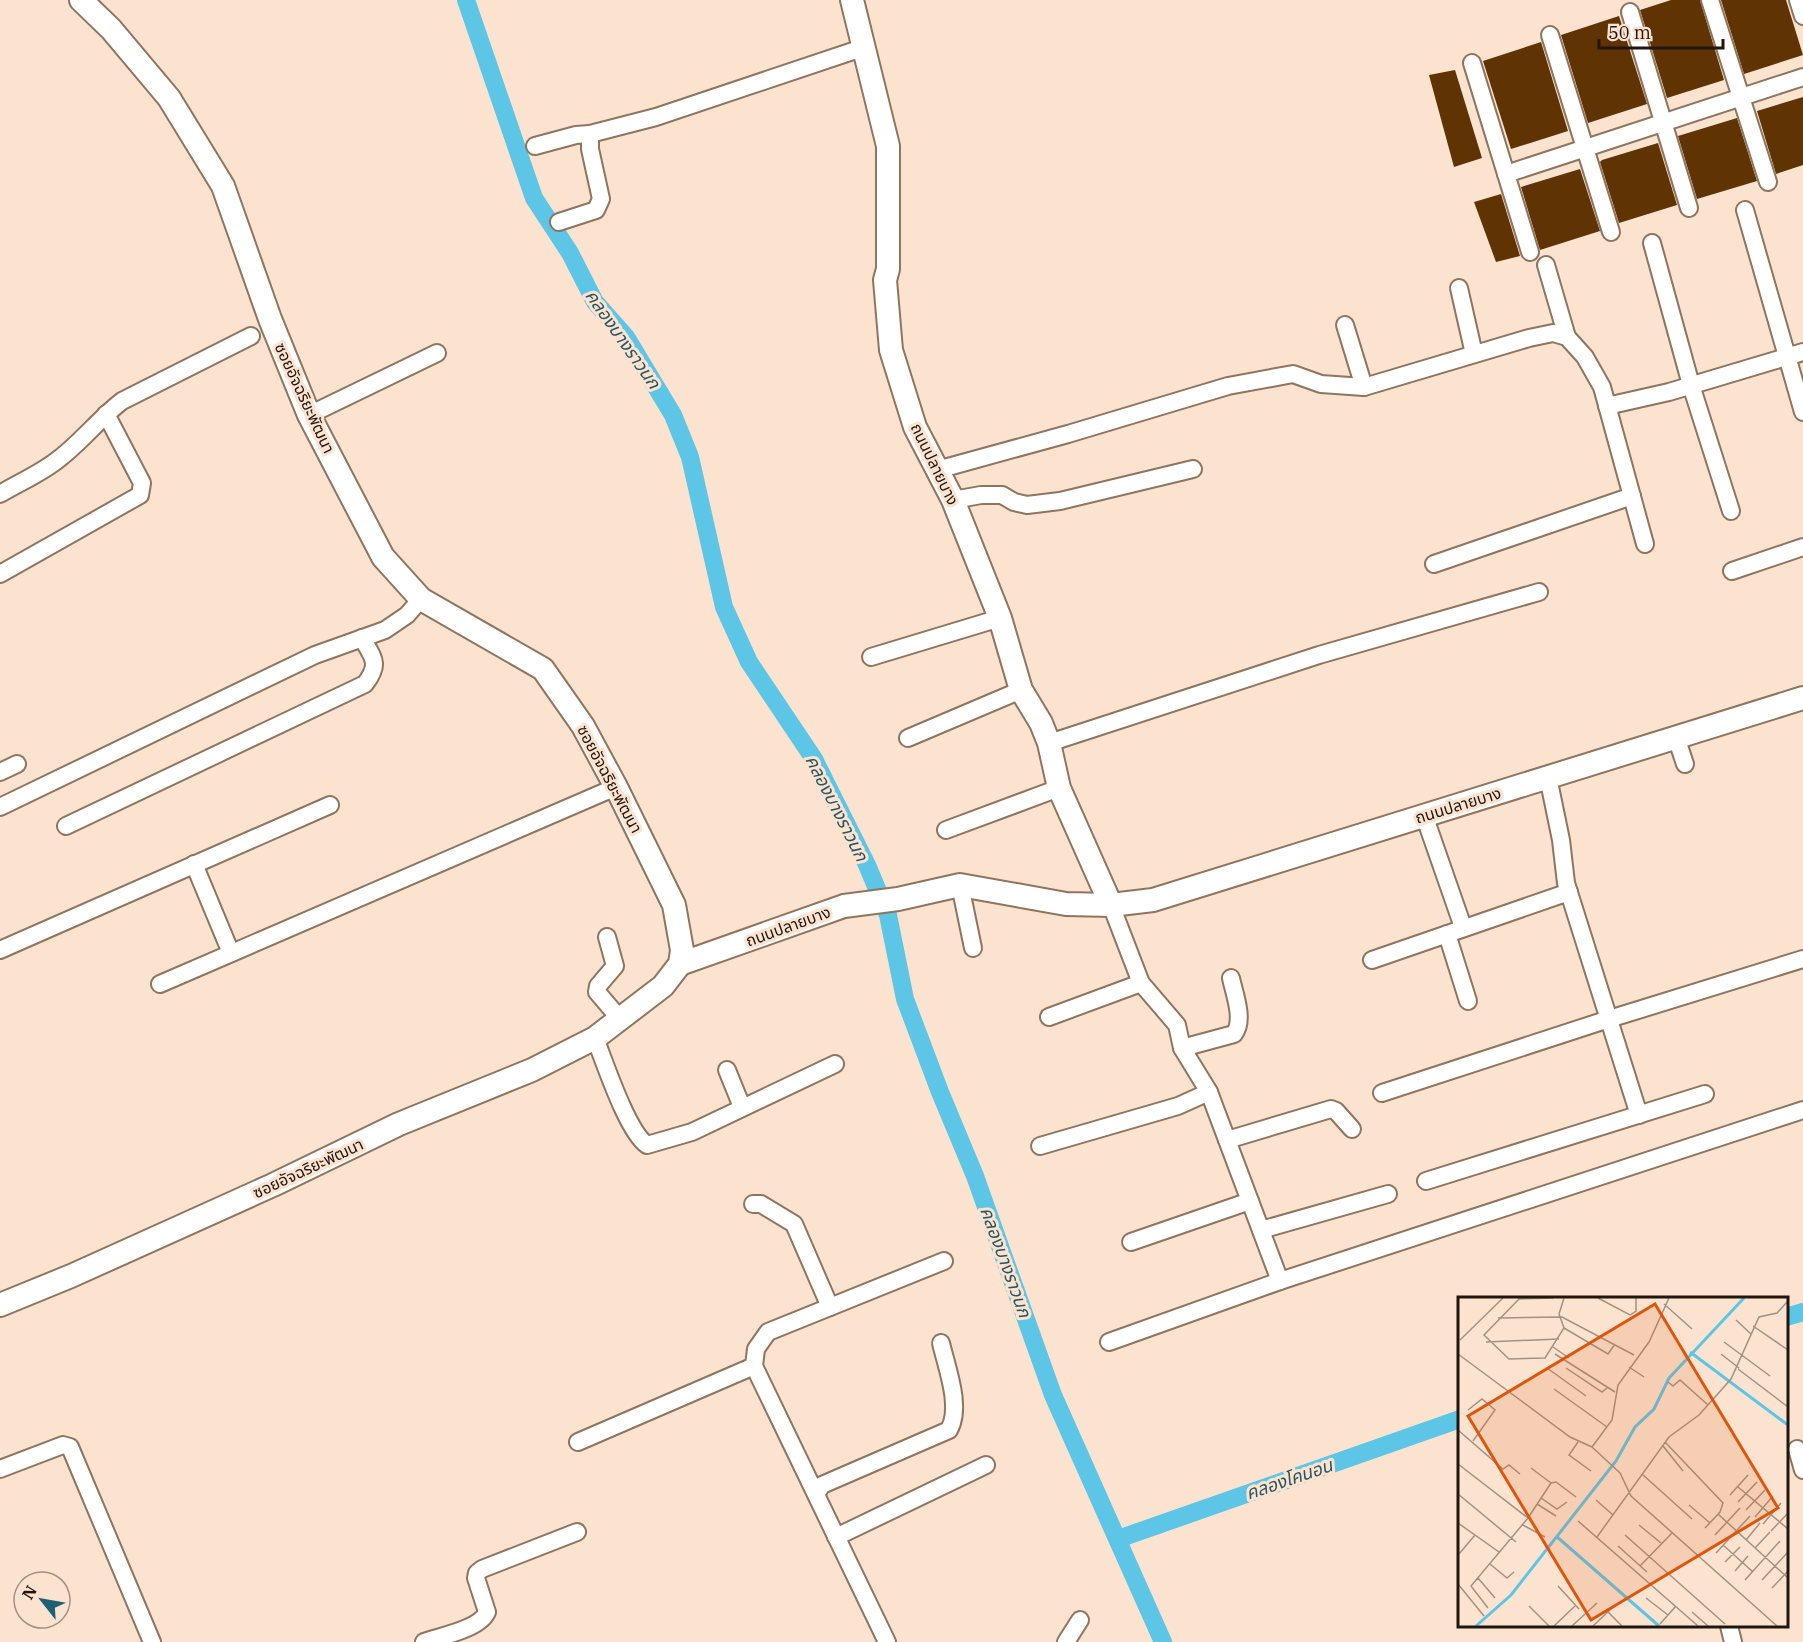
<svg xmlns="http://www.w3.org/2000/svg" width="1803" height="1642" font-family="'IBM Plex Serif','Noto Sans Thai',serif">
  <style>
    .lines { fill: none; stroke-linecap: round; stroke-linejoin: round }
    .canal { stroke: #5dc5e6; stroke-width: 18 }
    .building { fill: #603303 }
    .street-casing { stroke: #8f745e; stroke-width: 20 }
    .secondary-casing { stroke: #8f745e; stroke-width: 26 }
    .street { stroke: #fff; stroke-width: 16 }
    .secondary { stroke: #fff; stroke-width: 22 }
    .labels { text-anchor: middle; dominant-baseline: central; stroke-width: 6; stroke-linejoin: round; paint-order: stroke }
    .street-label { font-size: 16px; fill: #20160d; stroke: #fbe3d0 }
    .water-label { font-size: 18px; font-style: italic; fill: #285563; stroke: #fbe3d0 }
    .inset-river { fill: none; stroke: #5dc5e6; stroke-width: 3 }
    .inset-road { fill: none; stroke: #a39182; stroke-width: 1.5 }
    .view { fill: #de560c; fill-opacity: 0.15; stroke: #de560c; stroke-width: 3 }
    .inset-edge { fill: none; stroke: #20160d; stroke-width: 3 }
  </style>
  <rect width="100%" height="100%" fill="#fbe3d0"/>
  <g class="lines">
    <!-- canal -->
    <g class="canal">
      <path d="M466,0L534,198L570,253L595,302L626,337L673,415L690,457L724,607L749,662L814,759L867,865L888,915L905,999L940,1092L975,1176L1053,1395L1163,1642"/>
      <path d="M1786,1317L1803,1312"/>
      <path d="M1118,1539L1460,1419"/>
    </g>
  </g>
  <!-- building -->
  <g class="building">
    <path d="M1671,0H1700L1724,80L1667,98L1640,10Z"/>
    <path d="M1721,0H1786L1803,55L1744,74Z"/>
    <path d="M1619,16L1647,104L1588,123L1561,35Z"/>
    <path d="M1541,42L1568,131L1511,149L1483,61Z"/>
    <path d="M1455,70L1482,158L1454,167L1429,75Z"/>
    <path d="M1803,97V165L1776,174L1757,111Z"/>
    <path d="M1737,118L1757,181L1697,199L1678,136Z"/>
    <path d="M1658,143L1677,205L1619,223L1600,162L1602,160Z"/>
    <path d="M1580,169L1600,231L1540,250L1521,187Z"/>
    <path d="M1501,194L1520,256L1496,262L1474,202Z"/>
  </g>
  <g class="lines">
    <!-- street casing -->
    <g class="street-casing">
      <g id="street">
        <path d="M1710,0L1768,182"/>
        <path d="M1798,0L1803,16"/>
        <path d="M1630,12L1689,208"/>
        <path d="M1550,35L1611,232"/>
        <path d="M1472,63L1530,252"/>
        <path d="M535,146L576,135L590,134"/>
        <path d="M1506,174L1803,77"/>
        <path d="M1745,210L1803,412"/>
        <path d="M559,222L596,210L601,199L590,149V134L656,117L865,47"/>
        <path d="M1652,243L1691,385L1731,511"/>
        <path d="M1546,265L1567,337"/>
        <path d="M1459,288L1474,354"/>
        <path d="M1345,325L1364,387"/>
        <path d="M1607,406L1669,392L1803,352"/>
        <path d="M309,415L437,353"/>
        <path d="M937,470L1068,434L1228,386L1293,374L1321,384L1364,387L1529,338L1553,333L1567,337L1585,357L1602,387L1645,544"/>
        <path d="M0,494C20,482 42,473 60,458C82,441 100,418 122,401L251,336"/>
        <path d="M953,500L981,495H1002L1014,502L1027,505L1060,501L1193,469"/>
        <path d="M1434,564L1632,496"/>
        <path d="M1732,571L1803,547"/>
        <path d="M0,574L140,495L142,483L106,414"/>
        <path d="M871,657L1000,618"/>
        <path d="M1676,737L1685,764"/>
        <path d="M908,738L1021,690"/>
        <path d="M1049,743L1319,655L1539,592"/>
        <path d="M0,772L17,764"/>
        <path d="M1548,777L1561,840L1566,883L1639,1115"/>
        <path d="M0,807L315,655L385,630L407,615L421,599"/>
        <path d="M1424,815L1463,927"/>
        <path d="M66,826L365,684C381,663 373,658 362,638"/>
        <path d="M946,830L1059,788"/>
        <path d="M194,864L231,953"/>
        <path d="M960,885L973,948"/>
        <path d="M1111,905L1141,983L1177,1025L1182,1048L1209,1092L1280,1281"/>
        <path d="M1447,934L1468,1001"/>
        <path d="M607,937L615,966L598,986L597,992L620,1019"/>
        <path d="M0,950L330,805"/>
        <path d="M1372,960L1569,892"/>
        <path d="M160,984L616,787"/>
        <path d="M1049,1017L1141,983"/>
        <path d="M595,1038C605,1063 627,1131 647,1145L692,1132L835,1064"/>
        <path d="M1182,1048L1234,1034C1245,1020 1234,993 1231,978"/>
        <path d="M727,1070L742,1107"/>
        <path d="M1382,1093L1609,1019L1803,959"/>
        <path d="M1227,1140L1331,1109L1336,1111L1352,1129"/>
        <path d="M1040,1146L1178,1106L1209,1092"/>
        <path d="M1426,1181L1705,1094"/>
        <path d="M753,1204H761L794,1224L830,1307"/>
        <path d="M1261,1230L1388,1194"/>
        <path d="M1131,1242L1250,1201"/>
        <path d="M1109,1342L1280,1281L1803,1110"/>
        <path d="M578,1442L754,1366"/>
        <path d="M1797,1449L1803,1470"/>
        <path d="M0,1469L63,1445L70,1447L152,1642"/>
        <path d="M816,1494L822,1485L949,1430C962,1407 947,1369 941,1343"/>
        <path d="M836,1537L986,1465"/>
        <path d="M1729,1626L1733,1642"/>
        <path d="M424,1642C441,1636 480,1629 487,1612L476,1578L477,1573L482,1569L577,1532"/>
        <path d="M887,1642L754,1366L756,1349L768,1332L944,1261"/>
        <path d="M1066,1642L1080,1620"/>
      </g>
    </g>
    <!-- secondary casing -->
    <g class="secondary-casing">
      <g id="secondary">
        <path d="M852,0L888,146V269L885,280L891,350L915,427L953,500L1000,618L1021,690L1041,723L1049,743L1059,788L1111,905"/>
        <path d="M680,964L844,906L898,899L960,885L1066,904L1111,905L1153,900L1803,698"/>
        <path d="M0,1305L71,1276L273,1185L399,1124L532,1070L595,1038L663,986L680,964L682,950L674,905L616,787L583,726L543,669L421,599L383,557L309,415L270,319L223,186L169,98L111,29L81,0"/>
      </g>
    </g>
    <!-- street -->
    <use href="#street" class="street"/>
    <!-- secondary -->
    <use href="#secondary" class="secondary"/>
  </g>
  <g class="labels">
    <!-- street labels -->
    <g class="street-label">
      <text transform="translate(305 398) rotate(65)">ซอยอัจฉริยะพัฒนา</text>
      <text transform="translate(935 464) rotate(64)">ถนนปลายบาง</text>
      <text transform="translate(610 779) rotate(62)">ซอยอัจฉริยะพัฒนา</text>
      <text transform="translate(1458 805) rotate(-17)">ถนนปลายบาง</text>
      <text transform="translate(788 926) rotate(-20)">ถนนปลายบาง</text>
      <text transform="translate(308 1168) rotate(-25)">ซอยอัจฉริยะพัฒนา</text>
    </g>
    <!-- water labels -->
    <g class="water-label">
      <text transform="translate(623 339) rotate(55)">คลองบางราวนก</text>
      <text transform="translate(837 808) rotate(63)">คลองบางราวนก</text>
      <text transform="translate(1006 1262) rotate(70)">คลองบางราวนก</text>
      <text transform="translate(1289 1479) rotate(-19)">คลองโคนอน</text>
    </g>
  </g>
  <!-- overview -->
  <g transform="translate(1458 1297)">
    <rect width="330" height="330" fill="#fbe3d0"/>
    <path class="inset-river" d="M232,55L330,128M98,239L201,329M18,329L53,298L158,164L177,130L196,112L211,81L286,1"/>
    <path class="inset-road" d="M62,1L26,38L51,62L87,61L106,31L101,17L106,1M140,1L172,18L178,14V1M60,2L95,1M206,7L234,32M40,21L104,20L176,58M278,23L293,37M295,29L330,53M106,31L150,57L157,47M2,43L45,1M28,45L101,42M266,45L312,79M95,50L111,61M0,57L112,140L134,150L154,123L160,88L191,45L211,1M97,57L157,95M263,57L281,71M171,70L186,80M89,71L128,99M108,71L144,95L149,91M280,72L330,110M210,85L215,89L222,83L250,108M96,92L149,130M10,113L24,102L37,113L15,144M0,133L45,172L51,168L62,177M120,145L111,158L133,174M207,145L265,206L262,215L247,231M205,149L225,174M134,150L162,176L173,199L319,329M0,167L70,221M73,171L93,186M184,177L234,222M280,190L330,232M0,197L58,245M272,198L290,178M83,201L99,212L109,205M138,203L155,218M280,205L299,185M79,207L98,219M231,208L252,226M288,213L307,193M260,217L330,281M297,220L315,199M120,224L240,329M0,226L41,255M305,227L323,206M65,228L87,240M181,228L203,246M313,234L330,216M167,238L267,327M257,238L282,211M139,240L211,140L241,118L273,82L301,20L319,16L330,4M288,243L302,226M265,248L295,275M160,249L189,275M297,251L312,235M258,256L292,219M1,257L17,238M267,265L282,250M32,267L49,281L56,275M182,269L214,236M277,274L290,259M20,281L37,301M287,283L322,244M304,283L330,255M0,287L26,319M100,289L121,312M314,291L330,274M188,301L210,318M71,309L91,329M30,311L13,289L70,221L93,186L98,185L118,200M150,315L164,329M234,315L250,329M202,327L218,309M96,329L117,309M114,329L139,306M135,329L155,310"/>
    <path class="view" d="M197,7L320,211L133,323L10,119Z"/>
    <rect width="330" height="330" class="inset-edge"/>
  </g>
  <!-- north arrow -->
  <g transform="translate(42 1600) rotate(301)"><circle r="28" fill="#fbe3d0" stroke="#a39182" stroke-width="1.5"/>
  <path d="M0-4.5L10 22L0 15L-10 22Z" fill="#1e6074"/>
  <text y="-9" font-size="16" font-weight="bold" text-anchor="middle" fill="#20160d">N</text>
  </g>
  <!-- scale -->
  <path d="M1599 39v9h124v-9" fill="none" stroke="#20160d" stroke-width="3"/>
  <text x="1608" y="39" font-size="18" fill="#20160d" stroke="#fbe3d0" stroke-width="4.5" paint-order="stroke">50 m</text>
</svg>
